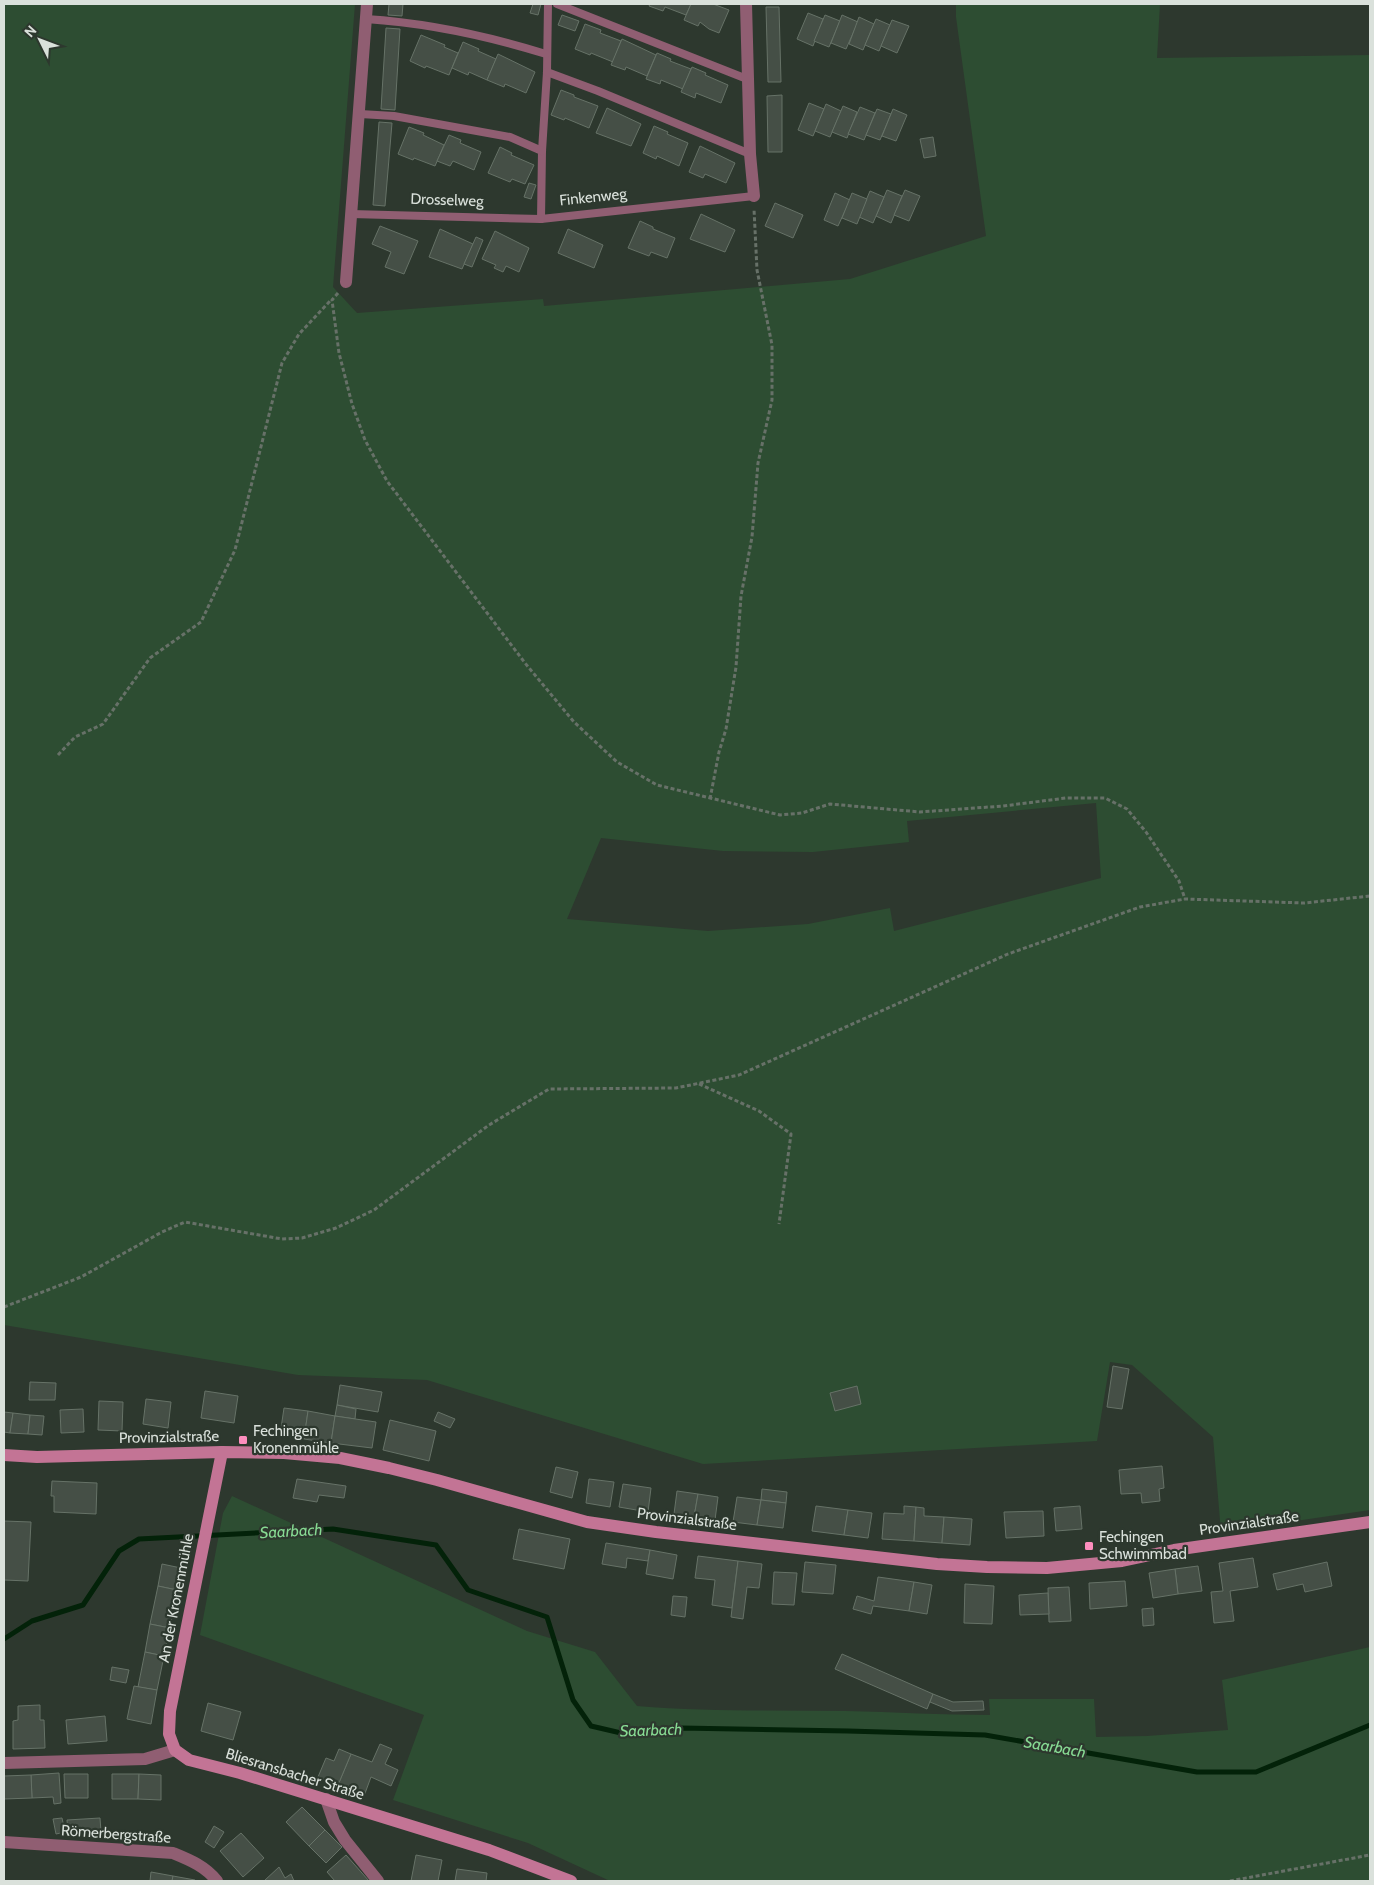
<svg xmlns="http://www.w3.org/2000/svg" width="1374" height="1885" font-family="Cabin,sans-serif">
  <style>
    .green { fill: #2d4d32; fill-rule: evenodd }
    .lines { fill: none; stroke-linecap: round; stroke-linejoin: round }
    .stream { stroke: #032209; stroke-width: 5 }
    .building { fill: #454f46; stroke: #667267 }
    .path { stroke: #677168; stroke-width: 3; stroke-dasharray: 4 2.5; stroke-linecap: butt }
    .service { stroke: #905e72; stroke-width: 8 }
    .minor { stroke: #905e72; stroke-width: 12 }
    .secondary { stroke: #c37495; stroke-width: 12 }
    .poi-dot { fill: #fd8ebe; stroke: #2d382e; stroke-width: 2 }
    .labels { text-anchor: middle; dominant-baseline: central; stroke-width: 4.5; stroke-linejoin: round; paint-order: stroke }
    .street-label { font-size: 15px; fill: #dae1db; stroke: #2d382e }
    .poi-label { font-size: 15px; fill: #dae1db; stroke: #2d382e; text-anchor: start }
    .water-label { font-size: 16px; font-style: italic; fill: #87da93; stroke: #2d382e }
  </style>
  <rect width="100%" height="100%" fill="#2d382e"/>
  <!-- green -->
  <g class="green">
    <path d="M4,4H355L333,287L357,313L543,299L544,306L850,279L986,236L956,17V4H1160L1157,58L1370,55V1510L1221,1532L1213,1437L1132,1365L1110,1362L1097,1441L703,1464L427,1380L298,1375L4,1325ZM1096,803L1101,878L894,931L890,908L808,924L708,931L567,919L601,838L723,851L813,852L909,842L907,821Z"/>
    <path d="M232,1496L527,1631L595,1652L637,1706C707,1712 776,1710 846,1711C894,1712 942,1715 990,1715L989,1699H1094L1096,1737L1147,1736L1228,1730L1222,1680L1370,1647V1881H610L528,1843L393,1800L424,1715L200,1635L223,1513Z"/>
  </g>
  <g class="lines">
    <!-- stream -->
    <path class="stream" d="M4,1639L32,1621L83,1605L119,1551L139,1539L333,1529L436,1545L468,1590L547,1617L573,1700L591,1726L621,1733L681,1728L848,1731L985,1735L1197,1772H1256L1370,1725"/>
  </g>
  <!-- building -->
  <g class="building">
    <path d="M389,4H403L402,16L388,15Z"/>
    <path d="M533,4H541L538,15L530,13Z"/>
    <path d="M650,4H691L686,15L665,7L663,11L649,6Z"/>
    <path d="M691,4H713L729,10L719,33L709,29L700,22L698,26L684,20Z"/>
    <path d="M766,7H779L781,82H768Z"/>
    <path d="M808,13L823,19L813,46L797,39Z"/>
    <path d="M562,15L579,21L575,31L558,25Z"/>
    <path d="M825,15L840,21L829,47L814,41Z"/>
    <path d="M842,15L858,22L846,49L831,43Z"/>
    <path d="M859,17L874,24L863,50L849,44Z"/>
    <path d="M876,19L890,25L879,51L865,45Z"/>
    <path d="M892,20L909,26L897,53L881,46Z"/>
    <path d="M585,24L601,30L600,33L621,41L613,62L591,53L590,55L575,49Z"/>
    <path d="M386,28L400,29L395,110L381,109Z"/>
    <path d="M421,35L445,45L444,47L458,53L449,75L426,66L425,68L410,61Z"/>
    <path d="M622,39L656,55L647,76L626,67L625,70L611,65Z"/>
    <path d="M463,42L479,49L478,51L496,59L487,80L469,72L468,75L452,68Z"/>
    <path d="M657,53L671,59L670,61L691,69L683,89L661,80L660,84L646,79Z"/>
    <path d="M498,54L535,72L526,93L505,84L504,87L487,80Z"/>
    <path d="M692,67L706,73L705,75L728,85L721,103L696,93L695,98L681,92Z"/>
    <path d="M561,90L574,95V97L598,106L589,128L565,118L564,120L551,115Z"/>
    <path d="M782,95V152H768L767,96Z"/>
    <path d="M809,103L824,109L813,136L798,130Z"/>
    <path d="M826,104L841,111L830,137L815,131Z"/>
    <path d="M843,106L857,112L847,138L832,132Z"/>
    <path d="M860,107L875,113L864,140L848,134Z"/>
    <path d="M607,108L641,124L631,146L596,133Z"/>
    <path d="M877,109L891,114L880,140L866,135Z"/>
    <path d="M893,109L907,115L896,141L882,136Z"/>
    <path d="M379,122L392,123L385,206L373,205Z"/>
    <path d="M654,126L668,132L667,134L688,143L679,166L657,156L656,159L643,153Z"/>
    <path d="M409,127L424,133L423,135L444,145L435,166L414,158L413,160L398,154Z"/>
    <path d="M449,135L461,140L460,143L481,152L474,170L453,161L450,166L437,161Z"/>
    <path d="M933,137L936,156L924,158L920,139Z"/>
    <path d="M700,146L735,163L726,183L705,174L703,178L689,172Z"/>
    <path d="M500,147L512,153L511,155L534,165L525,184L512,179L510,182L488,173Z"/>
    <path d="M529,183L536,185L531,199L524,197Z"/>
    <path d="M887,190L902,196L891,223L876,216Z"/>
    <path d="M905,190L920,196L909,221L894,215Z"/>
    <path d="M870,191L884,197L873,223L859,217Z"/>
    <path d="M835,193L850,200L838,226L824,220Z"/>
    <path d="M852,193L867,199L857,224L842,218Z"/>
    <path d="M775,203L803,215L793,238L765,226Z"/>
    <path d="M701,214L735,230L725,252L690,239Z"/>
    <path d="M640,221L653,227V229L675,238L667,258L651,252L649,256L628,248Z"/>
    <path d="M380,226L418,241L404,274L385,267L391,252L372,244Z"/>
    <path d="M440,229L473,244L462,269L429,257Z"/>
    <path d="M568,229L603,245L594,268L558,253Z"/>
    <path d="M495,231L529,248L519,272L506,266L503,272L494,268L496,265L482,259Z"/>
    <path d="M476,237L483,240L472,267L464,264Z"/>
    <path d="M1113,1366L1129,1369L1122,1409L1107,1407Z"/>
    <path d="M30,1382L56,1383L55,1400H29Z"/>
    <path d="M340,1385L382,1392L378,1412L337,1405Z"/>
    <path d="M857,1386L861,1404L835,1411L830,1393Z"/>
    <path d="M205,1391L238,1396L234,1423L201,1418Z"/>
    <path d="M146,1399L171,1402L168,1428L143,1424Z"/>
    <path d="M99,1401L123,1402L122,1431L98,1430Z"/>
    <path d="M337,1405L356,1409L355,1419L335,1416Z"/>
    <path d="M284,1408L308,1411L304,1439L280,1435Z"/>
    <path d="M83,1409L84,1432L61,1433L60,1410Z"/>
    <path d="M308,1411L335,1416L331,1443L304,1439Z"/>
    <path d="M4,1412L13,1413L10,1433L4,1432Z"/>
    <path d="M438,1412L455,1419L450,1428L434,1421Z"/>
    <path d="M13,1413L30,1415L28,1434L10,1433Z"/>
    <path d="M30,1415L44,1416L42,1435L28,1434Z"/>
    <path d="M335,1416L376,1422L372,1448L331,1443Z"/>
    <path d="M390,1420L436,1431L429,1461L383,1450Z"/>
    <path d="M1162,1466L1164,1488L1159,1489L1160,1501L1142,1503L1141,1493L1121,1494L1119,1470Z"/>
    <path d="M556,1467L578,1472L572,1498L550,1492Z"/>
    <path d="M297,1479L346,1486L344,1498L319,1495L317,1502L293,1498Z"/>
    <path d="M589,1479L614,1482L610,1507L586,1503Z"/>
    <path d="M52,1481L97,1483L96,1514L54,1512V1496H51Z"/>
    <path d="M623,1484L651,1488L648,1512L619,1507Z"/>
    <path d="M762,1489L787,1492L786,1503L761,1500Z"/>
    <path d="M677,1491L698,1494L694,1517L674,1514Z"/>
    <path d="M698,1494L718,1497L715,1520L694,1517Z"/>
    <path d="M737,1497L761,1500L757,1525L733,1522Z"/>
    <path d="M761,1500L786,1503L783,1528L757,1525Z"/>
    <path d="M816,1506L848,1510L844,1535L812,1531Z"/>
    <path d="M904,1506L916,1507L914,1541L882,1539L884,1513L904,1514Z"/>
    <path d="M1080,1506L1082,1529L1056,1531L1054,1508Z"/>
    <path d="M916,1507L924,1508V1516L944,1517L942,1543L914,1541Z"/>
    <path d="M848,1510L872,1513L868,1538L844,1535Z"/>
    <path d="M1043,1511L1044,1536L1006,1538L1004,1512Z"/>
    <path d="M944,1517L972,1519L970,1545L942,1543Z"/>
    <path d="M4,1521L31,1522L28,1581L4,1580Z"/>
    <path d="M519,1529L570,1539L564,1569L513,1559Z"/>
    <path d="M606,1543L650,1550L648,1561L627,1558L626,1568L602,1564Z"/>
    <path d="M650,1550L677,1555L673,1579L646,1574Z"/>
    <path d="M698,1556L738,1561L732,1608L712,1605L715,1580L695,1578Z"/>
    <path d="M1253,1558L1258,1587L1230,1591L1234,1621L1214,1623L1211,1592L1223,1591L1219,1563Z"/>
    <path d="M738,1561L762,1564L759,1588L747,1587L743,1619L731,1617Z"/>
    <path d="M805,1562L836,1565L833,1594L802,1592Z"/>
    <path d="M1327,1562L1332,1586L1305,1592L1303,1584L1277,1590L1273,1574Z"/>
    <path d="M162,1564L181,1568L177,1590L158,1586Z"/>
    <path d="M1198,1566L1202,1591L1178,1594L1175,1569Z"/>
    <path d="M1175,1569L1178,1594L1153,1598L1149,1573Z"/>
    <path d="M774,1572L797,1573L794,1605L772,1604Z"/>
    <path d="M878,1577L914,1582L909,1611L873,1606L871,1614L853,1609L857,1596L874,1601Z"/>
    <path d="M1125,1581L1127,1606L1090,1609L1089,1583Z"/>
    <path d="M914,1582L932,1585L927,1614L909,1611Z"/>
    <path d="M965,1584L994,1586L992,1624L964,1623Z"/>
    <path d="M158,1586L177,1590L170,1628L150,1624Z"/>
    <path d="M1069,1587L1071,1621L1049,1622L1048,1588Z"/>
    <path d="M1048,1593L1049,1614L1020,1615L1019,1595Z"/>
    <path d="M673,1596L687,1597L685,1617L671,1615Z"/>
    <path d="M1153,1608L1154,1625L1143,1626L1142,1609Z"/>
    <path d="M150,1624L170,1628L164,1656L145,1652Z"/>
    <path d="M145,1652L164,1656L157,1690L138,1687Z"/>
    <path d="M842,1654L933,1694L927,1709L835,1669Z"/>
    <path d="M112,1667L129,1670L126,1683L110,1680Z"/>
    <path d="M134,1686L157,1690L151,1724L127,1719Z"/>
    <path d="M933,1694L953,1702L983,1701L984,1710L952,1711L930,1702Z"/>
    <path d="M208,1703L241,1712L233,1740L201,1731Z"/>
    <path d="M40,1705V1720H44L45,1748L13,1749V1721L18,1720V1706Z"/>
    <path d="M105,1716L107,1741L68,1744L66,1720Z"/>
    <path d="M380,1744L392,1749L385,1764L398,1770L391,1786L371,1777L364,1796L338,1785L351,1754L372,1762Z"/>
    <path d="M339,1749L351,1754L338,1785L318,1777L326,1758L334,1761Z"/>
    <path d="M59,1773L61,1803L54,1804L53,1797L32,1798L31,1775Z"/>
    <path d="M64,1774H88V1798H65Z"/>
    <path d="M112,1774H139L138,1799H112Z"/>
    <path d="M139,1774L161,1775V1800L138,1799Z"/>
    <path d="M31,1775L32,1798L4,1799V1776Z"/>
    <path d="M302,1807L325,1830L309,1846L286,1822Z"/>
    <path d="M62,1818L65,1832L56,1834L53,1819Z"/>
    <path d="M100,1818L101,1832L68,1835L67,1820Z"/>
    <path d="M214,1826L224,1832L214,1848L205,1842Z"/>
    <path d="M325,1830L342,1847L326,1863L309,1846Z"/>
    <path d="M241,1833L264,1858L243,1877L220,1851Z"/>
    <path d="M346,1855L369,1881H335L327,1872Z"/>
    <path d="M416,1855L442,1860L438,1881H411Z"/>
    <path d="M279,1867L285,1878L291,1874L294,1881H264Z"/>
    <path d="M457,1869L487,1873L486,1881H455Z"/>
    <path d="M151,1872L173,1876L172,1881H150Z"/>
    <path d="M173,1876L195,1880V1881H172Z"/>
  </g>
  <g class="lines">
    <!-- path -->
    <g class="path">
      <path d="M338,293L332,300L339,353L352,404L365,440L387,481L525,663L574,722L617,762L657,785L780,815L802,813L830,804L920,812L1003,806L1066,798H1105L1127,809L1146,832L1179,881L1185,899"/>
      <path d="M58,755L75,737L103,724L150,658L201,622L235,550L282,363L299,334L331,300"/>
      <path d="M710,799L719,752L726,729L736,667L741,596L752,537L758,463L772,400V345L757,270L754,209"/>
      <path d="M699,1084L759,1111L791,1134L779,1224"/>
      <path d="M4,1307L81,1277L162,1232L185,1222L282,1239L302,1238L336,1228L374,1210L489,1125L549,1089L676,1088L739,1075L1008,954L1140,907L1185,899L1304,903L1370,896"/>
      <path d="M1230,1881L1370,1855"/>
    </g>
    <!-- service -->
    <g class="service">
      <path d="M548,4L547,72L542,151L541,219L754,196"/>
      <path d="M557,4L747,79"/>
      <path d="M366,19C427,23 488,36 546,54"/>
      <path d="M547,72L598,91L750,154"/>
      <path d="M360,114L394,116L510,137L542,151"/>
      <path d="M351,214L541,219"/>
    </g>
    <!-- minor -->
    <g class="minor">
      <path d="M746,4L750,154L754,196"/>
      <path d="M346,282L367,4"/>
      <path d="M4,1763L145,1759L175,1750"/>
      <path d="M326,1799L334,1822L345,1840L378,1881"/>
      <path d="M4,1842L173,1853C190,1860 205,1866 217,1881"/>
    </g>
    <!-- secondary -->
    <g class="secondary">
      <path d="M222,1452L170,1711L169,1734L175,1750L189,1760L240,1773L489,1850L571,1881"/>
      <path d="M4,1455L37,1457L222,1452L284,1453L340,1458L389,1468L437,1480L587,1522L656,1532L937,1564L987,1567L1047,1568L1122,1561L1174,1550L1370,1522"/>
    </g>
  </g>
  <!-- markers -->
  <g class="poi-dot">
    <rect x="238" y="1435" width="10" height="10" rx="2.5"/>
    <rect x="1084" y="1541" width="10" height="10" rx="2.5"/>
  </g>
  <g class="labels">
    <!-- street labels -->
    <g class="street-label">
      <text transform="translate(593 197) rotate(-6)">Finkenweg</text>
      <text transform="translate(447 200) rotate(2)">Drosselweg</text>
      <text transform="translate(169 1437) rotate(-1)">Provinzialstraße</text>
      <text transform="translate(687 1519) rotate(7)">Provinzialstraße</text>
      <text transform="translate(1249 1523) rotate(-8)">Provinzialstraße</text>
      <text transform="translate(176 1598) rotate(-79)">An der Kronenmühle</text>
      <text transform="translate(295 1774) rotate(17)">Bliesransbacher Straße</text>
      <text transform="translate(116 1834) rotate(4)">Römerbergstraße</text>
    </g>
    <!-- poi labels -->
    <g class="poi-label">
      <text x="253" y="1431">Fechingen<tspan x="253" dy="17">Kronenmühle</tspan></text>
      <text x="1099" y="1537">Fechingen<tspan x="1099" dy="17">Schwimmbad</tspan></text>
    </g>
    <!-- water labels -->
    <g class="water-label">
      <text transform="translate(291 1531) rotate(-3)">Saarbach</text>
      <text transform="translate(651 1730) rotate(-2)">Saarbach</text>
      <text transform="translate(1055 1747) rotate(10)">Saarbach</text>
    </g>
  </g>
  <!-- border -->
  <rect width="1374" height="1885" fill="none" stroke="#dae1db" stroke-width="10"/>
  <!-- north arrow -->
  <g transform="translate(40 40) rotate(312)" stroke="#2d382e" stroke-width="4" paint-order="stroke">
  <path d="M0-4L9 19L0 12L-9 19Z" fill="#dae1db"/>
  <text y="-8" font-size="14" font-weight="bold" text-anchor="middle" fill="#dae1db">N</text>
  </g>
</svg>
